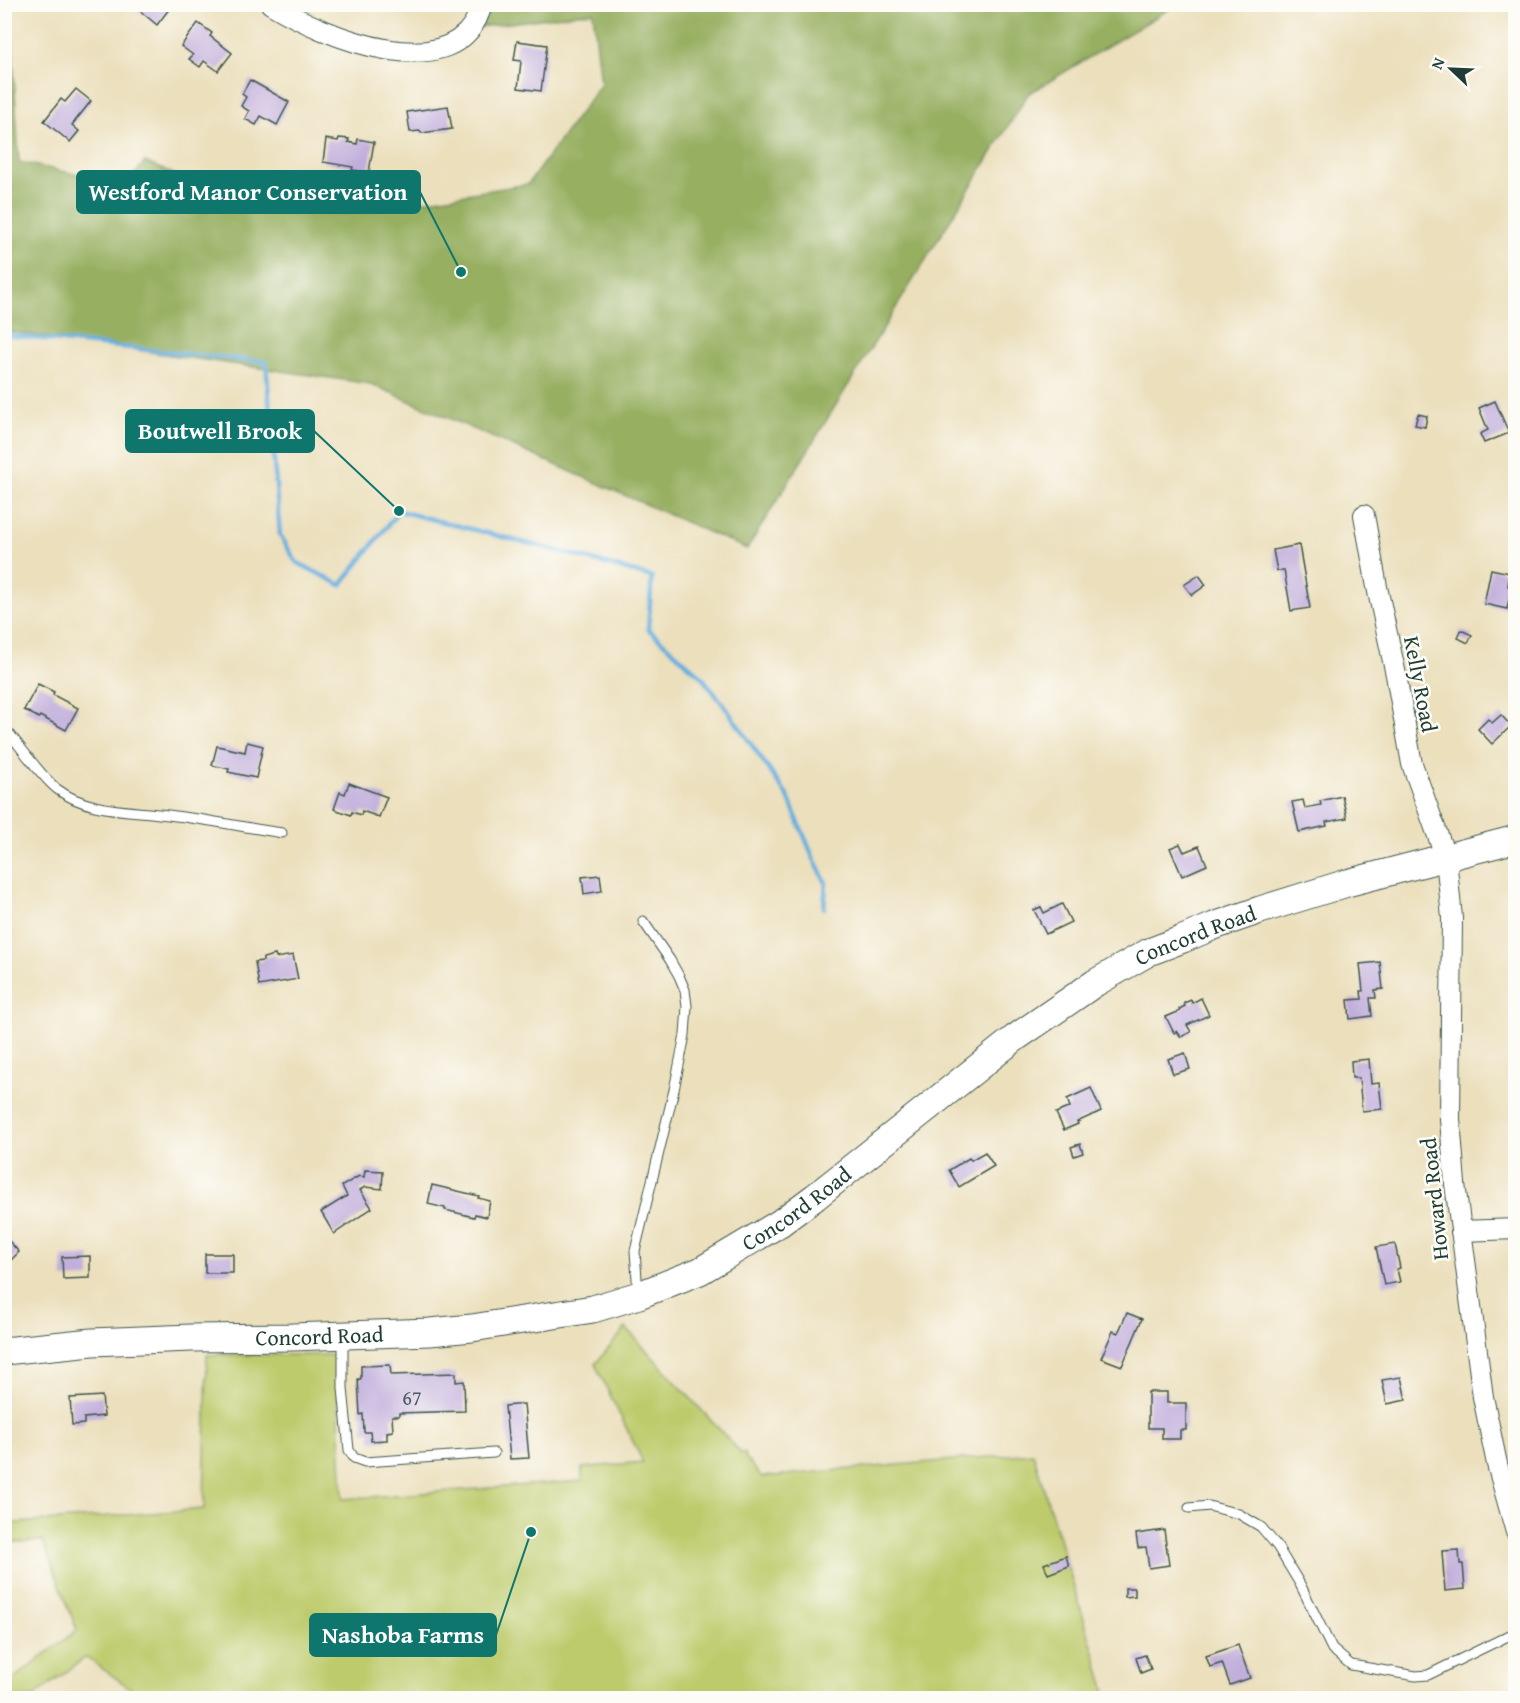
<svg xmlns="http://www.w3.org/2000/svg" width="1520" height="1703" font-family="'Gentium Book Plus',serif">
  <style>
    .green { fill: #becb6c; stroke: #6e8450; stroke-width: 1.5 }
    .forest { fill: #96af60; stroke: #5a764a; stroke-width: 1.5 }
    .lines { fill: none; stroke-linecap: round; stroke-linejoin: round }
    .stream { stroke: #65aedd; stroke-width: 4.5 }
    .building { fill: #c1aedc }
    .service-casing { stroke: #3e5548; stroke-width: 11 }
    .minor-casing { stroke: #3e5548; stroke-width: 22 }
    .secondary-casing { stroke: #3e5548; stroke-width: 29 }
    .service { stroke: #fff; stroke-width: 9 }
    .minor { stroke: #fff; stroke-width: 20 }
    .secondary { stroke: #fff; stroke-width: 27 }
    .labels { text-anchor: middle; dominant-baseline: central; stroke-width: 5; stroke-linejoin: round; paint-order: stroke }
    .number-label { font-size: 20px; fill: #48595e }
    .street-label { font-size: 22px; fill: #1f3d34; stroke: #fdfcf7 }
    .leader { fill: none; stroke: #0f766e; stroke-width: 2 }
    .callout-dot { fill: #0f766e; stroke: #fdfcf7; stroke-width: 2 }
    .callout { fill: #0f766e; stroke: #0f766e; stroke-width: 2 }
    .callout-label { font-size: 24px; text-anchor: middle; font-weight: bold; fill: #fff }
  </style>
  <rect width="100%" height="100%" fill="#fdfcf7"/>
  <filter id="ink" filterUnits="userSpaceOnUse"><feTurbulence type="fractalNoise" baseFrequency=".0167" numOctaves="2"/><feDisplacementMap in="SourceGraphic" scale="12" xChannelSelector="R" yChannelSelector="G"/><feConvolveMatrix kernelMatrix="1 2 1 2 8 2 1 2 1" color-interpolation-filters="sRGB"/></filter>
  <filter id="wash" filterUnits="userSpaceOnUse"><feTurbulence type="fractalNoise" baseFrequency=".008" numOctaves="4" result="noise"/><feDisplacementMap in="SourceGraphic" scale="24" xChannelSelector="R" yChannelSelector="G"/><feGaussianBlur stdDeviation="1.35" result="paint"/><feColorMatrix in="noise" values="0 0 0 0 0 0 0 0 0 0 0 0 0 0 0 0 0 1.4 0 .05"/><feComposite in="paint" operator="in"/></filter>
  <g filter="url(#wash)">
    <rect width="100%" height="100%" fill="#ebdfbc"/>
    <!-- green -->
    <path class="green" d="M626,1328L741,1453H745L746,1459L762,1477L1033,1453L1108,1698H144L86,1657L32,1698H5V1685L77,1630L43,1541L5,1543V1524L204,1509L207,1355H336L343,1499L582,1481V1468L643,1462L595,1364Z"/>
    <!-- forest -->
    <path class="forest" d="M1169,4L1171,8L1028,94L747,549L371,384L5,331V5H10L19,162L126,185L145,162L218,193L342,214L528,184L601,84L593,12L471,28L477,5Z"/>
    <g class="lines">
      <!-- stream -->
      <path class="stream" d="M4,335L266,362L280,535L296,562L341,585L399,511L570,554L652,577L648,629L701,676L726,708L788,797L813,857L826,883L824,908"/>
    </g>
    <g id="blocks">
      <!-- building -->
      <g class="building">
        <path d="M132,4H173L157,25Z"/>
        <path d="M198,23L212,33L210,36L232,53L218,71L204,61L200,67L189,59L193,55L181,46Z"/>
        <path d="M517,41L547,45L541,91L518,88L521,61L514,60Z"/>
        <path d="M250,80L289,102L277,125L261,116L256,125L245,119L249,111L241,106L246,97L242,94Z"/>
        <path d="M76,89L91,101L72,125L79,131L70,142L44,121L61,99L65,102Z"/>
        <path d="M448,106L452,129L421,133L420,131L410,132L407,112Z"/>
        <path d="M339,138L349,139L348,142L357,144L358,139L374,142L369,172L352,170L353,167L323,162L326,139L338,141Z"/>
        <path d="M1495,401L1509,433L1484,443L1480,434L1488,430L1479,408Z"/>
        <path d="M1418,414L1427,416L1425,427L1415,425Z"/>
        <path d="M1299,545L1310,608L1291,611L1284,570L1277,571L1273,550Z"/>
        <path d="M1491,569L1510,573L1508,586L1512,587L1507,609L1484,604Z"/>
        <path d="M1199,575L1206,585L1192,595L1184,585Z"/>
        <path d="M1461,630L1472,635L1468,643L1458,638Z"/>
        <path d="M38,684L54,692L53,695L78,708L66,730L40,716L39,718L24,710Z"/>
        <path d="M1501,715L1511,726L1492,744L1478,729L1488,719L1492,723Z"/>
        <path d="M247,742L263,746L256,778L228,772L229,769L212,765L217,746L245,752Z"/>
        <path d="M349,783L387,797L379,817L362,811L361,815L352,812L351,815L334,809L340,792L345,794Z"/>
        <path d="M1342,796L1347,818L1326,822L1327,826L1299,832L1292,802L1303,800L1305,808L1321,805L1320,801Z"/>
        <path d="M1180,844L1184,852L1199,846L1207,865L1182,876L1170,848Z"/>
        <path d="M600,875L602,891L584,894L582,877Z"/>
        <path d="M1062,904L1071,922L1046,934L1034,910L1041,907L1044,913Z"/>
        <path d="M275,955L276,958L293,955L298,979L259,986L255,962L263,961V958Z"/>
        <path d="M1380,962L1383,989L1375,990L1376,998H1370L1372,1016L1350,1019L1348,1000L1362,999L1361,991H1363L1360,964Z"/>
        <path d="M1201,998L1209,1015L1187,1025L1191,1032L1181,1037L1177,1031L1174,1033L1166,1017L1180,1011L1179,1009L1185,1006L1184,1003L1191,1000L1192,1003Z"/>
        <path d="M1185,1053L1190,1069L1173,1074L1168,1059Z"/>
        <path d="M1369,1059L1371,1084L1379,1083L1382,1109L1362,1111L1359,1078H1352L1351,1061Z"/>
        <path d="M1091,1088L1101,1111L1077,1122L1078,1124L1064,1130L1056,1113L1070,1107L1067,1099Z"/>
        <path d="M1080,1144L1083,1153L1074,1156L1071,1147Z"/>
        <path d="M985,1152L994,1166L959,1187L949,1170L969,1158L971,1160Z"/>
        <path d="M365,1170L383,1171L382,1189L365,1187L360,1190L372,1208L334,1234L321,1212L347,1196L342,1186L359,1176L364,1177Z"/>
        <path d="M432,1185L479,1196L478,1198L490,1201L487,1217L475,1214L474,1217L445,1210V1208L428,1204Z"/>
        <path d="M7,1239L19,1252L4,1267V1241Z"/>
        <path d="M1395,1244L1400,1268L1397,1269L1400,1282L1384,1285L1376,1247Z"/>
        <rect x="205" y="1254" width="28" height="19"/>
        <path d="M90,1256V1278L63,1279L62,1257Z"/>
        <path d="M1127,1313L1142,1319L1122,1366L1101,1358L1113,1331L1118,1333Z"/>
        <path d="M390,1365L391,1375L456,1373V1382L464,1381L465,1411L399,1413V1416H392L393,1431L387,1432V1440L371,1441L370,1432H364L363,1414L360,1415L358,1379H361V1366Z"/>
        <path d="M1401,1377L1406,1400L1387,1404L1382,1380Z"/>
        <path d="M1148,1392H1167V1403H1186V1430H1180V1439H1162V1428H1148Z"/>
        <path d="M102,1396L104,1416L84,1418V1424L72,1425L70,1398Z"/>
        <path d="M524,1404L529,1458L510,1459L505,1406Z"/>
        <path d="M1164,1530L1169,1565L1149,1568L1146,1547L1138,1548L1136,1534Z"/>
        <path d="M1459,1550L1460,1564H1463L1465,1589L1445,1591L1442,1551Z"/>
        <path d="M1066,1556L1069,1566L1048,1574L1044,1564Z"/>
        <path d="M1125,1588H1135V1596L1125,1597Z"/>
        <path d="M1238,1645L1250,1678L1230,1685L1222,1663L1210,1667L1206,1656Z"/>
        <path d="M1145,1655L1151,1669L1141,1673L1136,1658Z"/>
      </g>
    </g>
  </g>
  <g filter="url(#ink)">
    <use href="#blocks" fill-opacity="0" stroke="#3e5548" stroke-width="1.5"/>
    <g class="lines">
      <!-- service casing -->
      <g class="service-casing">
        <g id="service">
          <path d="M4,730L9,733C22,749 42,777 57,789C86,811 125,810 159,814C200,818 242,827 282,833"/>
          <path d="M638,1293L635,1251L674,1090L685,1035L687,1006L685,990L679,976L670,960L643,921"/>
          <path d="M343,1338V1388L349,1450L354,1458L365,1462L494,1453"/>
          <path d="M1189,1508L1209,1506L1239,1514L1261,1527L1277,1546L1300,1584L1332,1649L1351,1665L1416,1676L1428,1675L1516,1632"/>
        </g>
      </g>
      <!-- minor casing -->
      <g class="minor-casing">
        <g id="minor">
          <path d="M271,4C321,35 459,94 482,4"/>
          <path d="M1364,515L1377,587L1396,675L1412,764L1446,858L1452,918L1450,1119L1455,1184L1483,1397L1497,1464L1516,1532"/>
          <path d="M1461,1231L1516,1229"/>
        </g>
      </g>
      <!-- secondary casing -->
      <g class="secondary-casing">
        <g id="secondary">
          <path id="s1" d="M4,1351L92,1342L191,1338L292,1337L430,1332L472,1328L593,1309L639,1295L700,1271L780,1223L815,1197L1015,1038L1095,983L1149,952L1183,939L1214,926L1260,910L1347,883L1516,839"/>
        </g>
      </g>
      <!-- service -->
      <use href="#service" class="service"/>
      <!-- minor -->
      <use href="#minor" class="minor"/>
      <!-- secondary -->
      <use href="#secondary" class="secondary"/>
    </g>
  </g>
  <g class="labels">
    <!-- number labels -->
    <g class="number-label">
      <text x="412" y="1397">67</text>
    </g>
    <!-- street labels -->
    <g class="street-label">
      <text transform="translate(1421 684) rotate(79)">Kelly Road</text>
      <text stroke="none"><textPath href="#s1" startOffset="1306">Concord Road</textPath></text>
      <text transform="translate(1434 1199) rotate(-96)">Howard Road</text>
      <text stroke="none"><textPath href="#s1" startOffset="820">Concord Road</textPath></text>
      <text stroke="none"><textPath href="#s1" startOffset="316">Concord Road</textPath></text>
    </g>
  </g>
  <!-- callouts -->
  <path class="leader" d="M461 272L420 192M399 511L314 431M531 1532L496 1635"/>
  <g class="callout-dot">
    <circle cx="461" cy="272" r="6"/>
    <circle cx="399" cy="511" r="6"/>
    <circle cx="531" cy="1532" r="6"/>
  </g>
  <g class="callout">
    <rect x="77" y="171" width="343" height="42" rx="6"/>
    <rect x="126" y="410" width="188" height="42" rx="6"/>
    <rect x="310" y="1614" width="186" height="42" rx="6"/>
  </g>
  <g class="callout-label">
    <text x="248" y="200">Westford Manor Conservation</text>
    <text x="220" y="439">Boutwell Brook</text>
    <text x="403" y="1643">Nashoba Farms</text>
  </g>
  <!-- margin -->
  <rect width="1520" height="1703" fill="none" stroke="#fdfcf7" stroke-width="24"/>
  <!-- north arrow -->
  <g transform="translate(1451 69) rotate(293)" stroke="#fdfcf7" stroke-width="4.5" paint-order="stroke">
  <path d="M0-4.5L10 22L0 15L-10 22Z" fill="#1f3d34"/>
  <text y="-9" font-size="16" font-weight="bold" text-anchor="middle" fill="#1f3d34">N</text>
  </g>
</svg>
